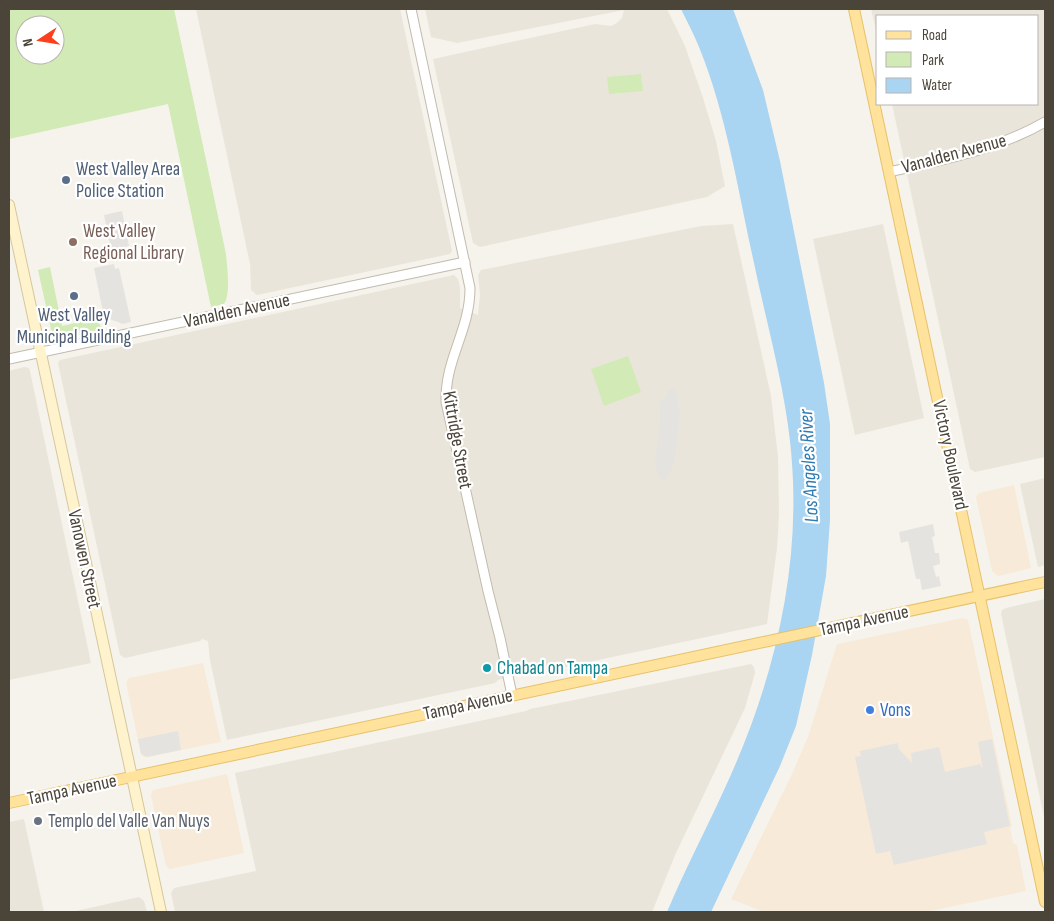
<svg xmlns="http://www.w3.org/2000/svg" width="1054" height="921" font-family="'Sofia Sans Condensed',sans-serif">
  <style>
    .residential { fill: #eae5da }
    .commercial { fill: #f7ead8 }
    .green { fill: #d2eab5; fill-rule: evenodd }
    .parking { fill: #e5e3e0 }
    .water { fill: #a9d4f2 }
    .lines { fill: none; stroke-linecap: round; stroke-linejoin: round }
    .tertiary-casing { stroke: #c2bbae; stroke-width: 11 }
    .secondary-casing { stroke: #d6c79b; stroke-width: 12 }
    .primary-casing { stroke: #e6c16a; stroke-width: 12 }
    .tertiary { stroke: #fff; stroke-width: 9 }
    .secondary { stroke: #fff3cd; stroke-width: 10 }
    .primary { stroke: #ffe39c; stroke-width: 10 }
    .service-dot { fill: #5c6f8a; stroke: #fff; stroke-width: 2 }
    .education-dot { fill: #8d6e63; stroke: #fff; stroke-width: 2 }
    .culture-dot { fill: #0f9aa8; stroke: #fff; stroke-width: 2 }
    .shop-dot { fill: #3f7fe0; stroke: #fff; stroke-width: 2 }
    .worship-dot { fill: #6b7280; stroke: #fff; stroke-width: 2 }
    .labels { text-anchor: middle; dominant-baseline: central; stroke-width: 4.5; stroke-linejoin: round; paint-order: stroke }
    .street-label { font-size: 19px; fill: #4b4439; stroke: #fff }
    .service-label { font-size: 19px; fill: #4e5e75; stroke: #fff; text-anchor: start }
    .education-label { font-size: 19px; fill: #785e54; stroke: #fff; text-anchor: start }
    .culture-label { font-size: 19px; fill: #0d838f; stroke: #fff; text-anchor: start }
    .shop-label { font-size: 19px; fill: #366cbe; stroke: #fff; text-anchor: start }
    .worship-label { font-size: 19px; fill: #5b616d; stroke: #fff; text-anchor: start }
    .water-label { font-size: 20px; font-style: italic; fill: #2e7ab2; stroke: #fff }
  </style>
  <rect width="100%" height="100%" fill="#f6f3ec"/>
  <!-- residential -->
  <g class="residential">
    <path d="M196,9H400L452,251L450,254L257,295L251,290L250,264Z"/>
    <path d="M425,9H667L685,46L703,98L716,141L725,186L707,197L480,247L473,243L433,59L595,24L611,26L617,23L622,18L624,10L457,43L431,37Z"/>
    <path d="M871,9H1045V457L975,472L970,469L892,104H1038V16H878V38Z"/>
    <path d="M733,224L771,396L778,457L779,514L777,548L767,624L556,669L524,675L519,673L498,680L495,683L227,740L210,660L208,641L202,639L200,641L125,658L120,655L58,363L60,360L454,275L458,279L460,287V308L478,315L480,295L478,275L481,270L701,226Z"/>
    <path d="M883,224L924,418L855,435L813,239Z"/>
    <path d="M24,367L29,368L30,371L91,663L9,680V371Z"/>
    <path d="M1045,478V565L1038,567L1020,484Z"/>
    <path d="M1045,599V821L1001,614L1002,610L1006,608Z"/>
    <path d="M751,664L754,667L755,673L745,708L676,853L652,912H175L171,893L174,888L256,871L235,773L526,711L530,709Z"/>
    <path d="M24,819L44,912H9V822Z"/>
    <path d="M139,897L144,901L147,912H71Z"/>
  </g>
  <!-- commercial -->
  <g class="commercial">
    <path d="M1014,485L1031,568L998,576L992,571L976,497L979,493Z"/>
    <path d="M963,618L968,620L1012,826L1010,828L1013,843L1017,845L1026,891L925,912H764L731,899L792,774L808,737L837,644Z"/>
    <path d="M203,663L221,742L147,757H144L141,754L126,683L129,678Z"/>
    <path d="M227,774L244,853L170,869L166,866L151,795L153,790Z"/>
  </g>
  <!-- green -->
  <g class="green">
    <path d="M9,9H174L226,254C227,266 231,294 224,304L211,307L168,104L9,139ZM25,25H55V55H25Z"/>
    <path d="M641,74L643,91L609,94L607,77Z"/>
    <path d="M50,267L62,326L97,318L102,330L58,339L53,338L38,270Z"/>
    <path d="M628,356L641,392L604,406L591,369Z"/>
  </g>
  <!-- parking -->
  <g class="parking">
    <path d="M122,211L129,246L111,250L104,215Z"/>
    <path d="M114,264L115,269L119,268L131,322L123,324L104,317L94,268Z"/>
    <path d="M675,388L680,413L675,460L670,473L664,482L658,475L655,462L660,420V402L665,399L669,390Z"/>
    <path d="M933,524L935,536L932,537L935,553H939L940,564L933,566L936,577L939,576L941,586L922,590L920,579H916L908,541L901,543L899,532Z"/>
    <path d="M178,731L181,750L147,757L141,754L138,739Z"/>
    <path d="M992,739L1010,826L984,832L987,844L894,865L890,851L876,854L855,757L861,756L860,751L898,743L899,749L912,763L911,753L939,747L945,772L980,764L983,770L978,742Z"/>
  </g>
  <!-- water -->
  <path class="water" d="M681,9H733L763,90L780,161L824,383L830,424V520L826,576L812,655L796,726L780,766L711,912H667C686,867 709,824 729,779C771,686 797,584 793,481C791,407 769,335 754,263C738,191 727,116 699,47C694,34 687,22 681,9Z"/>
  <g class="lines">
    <!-- tertiary casing -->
    <g class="tertiary-casing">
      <g id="tertiary">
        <path d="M411,9L470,288C470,331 445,358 446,402L488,591L500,638L512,695"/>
        <path d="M889,172C943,160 996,150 1045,122"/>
        <path d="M9,359L465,262"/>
      </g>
    </g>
    <!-- secondary casing -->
    <g class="secondary-casing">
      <path id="secondary" d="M9,205L161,912"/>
    </g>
    <!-- primary casing -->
    <g class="primary-casing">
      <g id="primary">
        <path d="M854,9L1045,902"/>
        <path d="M9,803L1045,582"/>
      </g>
    </g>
    <!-- tertiary -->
    <use href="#tertiary" class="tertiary"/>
    <!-- secondary -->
    <use href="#secondary" class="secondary"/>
    <!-- primary -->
    <use href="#primary" class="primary"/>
  </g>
  <!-- markers -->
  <g class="service-dot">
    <circle cx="66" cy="180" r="5"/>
    <circle cx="74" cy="296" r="5"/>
  </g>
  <circle class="education-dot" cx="73" cy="242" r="5"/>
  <circle class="culture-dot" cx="487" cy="668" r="5"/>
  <circle class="shop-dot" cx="870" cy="710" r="5"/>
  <circle class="worship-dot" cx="38" cy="821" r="5"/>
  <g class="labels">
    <!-- street labels -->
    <g class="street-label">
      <text transform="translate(954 154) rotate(-15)">Vanalden Avenue</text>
      <text transform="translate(237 311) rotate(-12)">Vanalden Avenue</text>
      <text transform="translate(457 440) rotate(80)">Kittridge Street</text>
      <text transform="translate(950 455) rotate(78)">Victory Boulevard</text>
      <text transform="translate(84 559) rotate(78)">Vanowen Street</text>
      <text transform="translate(864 621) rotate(-12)">Tampa Avenue</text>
      <text transform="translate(468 705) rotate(-12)">Tampa Avenue</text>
      <text transform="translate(72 790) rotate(-12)">Tampa Avenue</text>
    </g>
    <!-- service labels -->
    <g class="service-label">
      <text x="76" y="169">West Valley Area<tspan x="76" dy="22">Police Station</tspan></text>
      <text x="74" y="315" text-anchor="middle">West Valley<tspan x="74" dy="22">Municipal Building</tspan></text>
    </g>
    <!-- education labels -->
    <g class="education-label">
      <text x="83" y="231">West Valley<tspan x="83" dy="22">Regional Library</tspan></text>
    </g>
    <!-- culture labels -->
    <g class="culture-label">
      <text x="497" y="668">Chabad on Tampa</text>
    </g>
    <!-- shop labels -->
    <g class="shop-label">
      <text x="880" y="710">Vons</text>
    </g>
    <!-- worship labels -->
    <g class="worship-label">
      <text x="48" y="821">Templo del Valle Van Nuys</text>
    </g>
    <!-- water labels -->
    <g class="water-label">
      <text transform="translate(809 466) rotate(-93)">Los Angeles River</text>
    </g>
  </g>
  <!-- border -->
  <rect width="1054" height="921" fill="none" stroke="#4b4439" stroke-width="20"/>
  <!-- legend -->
  <rect x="876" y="15" width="162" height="90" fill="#ffffff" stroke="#b7b4b0"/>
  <rect x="886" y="31" width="25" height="8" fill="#ffe39c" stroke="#b7b4b0"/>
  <text x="922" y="40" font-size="15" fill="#4b4439">Road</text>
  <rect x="886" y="52" width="25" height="15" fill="#d2eab5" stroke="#b7b4b0"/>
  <text x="922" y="65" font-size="15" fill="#4b4439">Park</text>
  <rect x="886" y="78" width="25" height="15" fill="#a9d4f2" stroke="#b7b4b0"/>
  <text x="922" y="90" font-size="15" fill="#4b4439">Water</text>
  <!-- north arrow -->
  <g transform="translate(40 40) rotate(258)"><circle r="24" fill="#ffffff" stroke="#b7b4b0"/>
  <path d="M0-4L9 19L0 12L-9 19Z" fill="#fc3f1d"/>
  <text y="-8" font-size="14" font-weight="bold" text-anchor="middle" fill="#4b4439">N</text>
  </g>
</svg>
